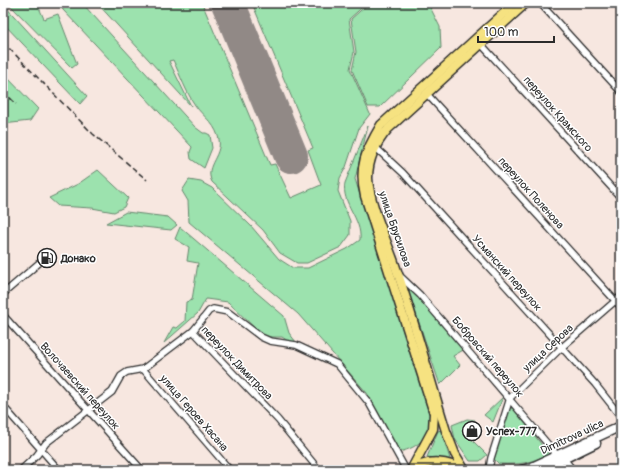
<svg xmlns="http://www.w3.org/2000/svg" width="624" height="473" font-family="Pangolin,sans-serif">
  <style>
    .green { fill: #9ce2ae; stroke: #64866c }
    .lines { fill: none; stroke-linecap: round; stroke-linejoin: round }
    .runway { stroke: #918986; stroke-width: 34 }
    .street-casing { stroke: #2b2b2b; stroke-width: 8 }
    .secondary-casing { stroke: #2b2b2b; stroke-width: 11 }
    .primary-casing { stroke: #2b2b2b; stroke-width: 11 }
    .street { stroke: #fff; stroke-width: 5.5 }
    .secondary { stroke: #fff; stroke-width: 8 }
    .primary { stroke: #f6e281; stroke-width: 8 }
    .rail { stroke: #2b2b2b; stroke-width: 1.5; stroke-dasharray: 6 3; stroke-linecap: butt }
    .labels { text-anchor: middle; dominant-baseline: central; stroke-width: 3; stroke-linejoin: round; paint-order: stroke }
    .street-label { font-size: 11px; fill: #2b2b2b; stroke: #fff }
    .poi-label { font-size: 11px; font-weight: bold; fill: #2b2b2b; stroke: #fff; text-anchor: start }
  </style>
  <rect width="100%" height="100%" fill="#f7e7e0"/>
  <filter id="ink" filterUnits="userSpaceOnUse"><feTurbulence type="fractalNoise" baseFrequency=".025" numOctaves="2"/><feDisplacementMap in="SourceGraphic" scale="8" xChannelSelector="R" yChannelSelector="G"/><feConvolveMatrix kernelMatrix="1 2 1 2 8 2 1 2 1" color-interpolation-filters="sRGB"/></filter>
  <g filter="url(#ink)">
    <!-- green -->
    <g class="green">
      <path d="M8,3H37L44,19L58,14L77,64L72,68Z"/>
      <path d="M60,3H82L195,127L203,133H206L210,135L212,148L204,168L191,159L190,152L192,147L63,10Z"/>
      <path d="M97,3H202L270,165L275,164L291,198L321,185L308,150L313,148L252,3H367L349,19L354,52L350,69L370,114L359,128L346,167L340,178L338,191L350,221V235L341,247L307,263H297L280,253L263,230L212,182C203,165 225,155 218,136C213,121 203,117 195,105C186,92 180,75 173,60L169,61L191,106Z"/>
      <path d="M369,3H428L440,27L441,48L380,107H368L352,70L356,52L351,19Z"/>
      <path d="M3,4L87,96L80,104L3,23Z"/>
      <path d="M3,73L38,109L30,121L3,124Z"/>
      <path d="M368,126L355,179L430,416C429,436 421,447 399,452L367,393L298,314L189,222L188,201L182,191L189,180L201,182L212,188L251,226L279,259L293,268H308L347,249L360,240C362,218 341,204 345,183Z"/>
      <path d="M98,170L128,198L124,207L114,212L92,208L58,206L49,198L78,184Z"/>
      <path d="M126,212L168,217L177,225L171,230L106,223Z"/>
      <path d="M180,227L284,316L289,333L296,342L291,343L282,337H271L262,335L228,302L206,299L198,313L164,343L173,327L177,328L185,321L186,302L192,300L198,263L187,261L189,247L175,239Z"/>
      <path d="M409,282L451,336L465,349L453,356L460,365L440,385L406,284Z"/>
      <path d="M503,397L493,422L484,415Z"/>
      <path d="M510,408H513L549,454C530,463 520,465 499,464L494,459Z"/>
      <path d="M467,419L475,420L467,425L469,429L468,436L487,455L480,461H470L455,439L452,425Z"/>
      <path d="M441,430L450,459L449,460L427,457L438,431Z"/>
    </g>
    <g class="lines">
      <!-- runway -->
      <path class="runway" d="M228,3L291,156"/>
      <!-- street casing -->
      <g class="street-casing">
        <g id="street">
          <path d="M540,3L621,92"/>
          <path d="M481,44L621,198"/>
          <path d="M426,93L621,307"/>
          <path d="M375,147L403,173L595,384L621,417"/>
          <path d="M400,276L420,295L558,456"/>
          <path d="M3,294L39,263"/>
          <path d="M3,315L142,470"/>
          <path d="M193,331L278,420L319,470"/>
          <path d="M143,369L230,470"/>
          <path d="M3,406L59,470"/>
          <path d="M564,459L573,470"/>
          <path d="M21,470L37,455L46,443L112,392L121,376L127,372L143,369L193,331L209,311L213,309L228,312L261,337L270,341L296,345L337,364L369,403L406,470"/>
          <path d="M489,470L491,458L510,398L561,348L621,296"/>
        </g>
      </g>
      <!-- secondary casing -->
      <g class="secondary-casing">
        <g id="secondary">
          <path d="M521,470L532,467L621,426"/>
          <path d="M541,470L596,443"/>
        </g>
      </g>
      <!-- primary casing -->
      <g class="primary-casing">
        <g id="primary">
          <path d="M464,469L455,454L446,431C429,376 414,320 395,265C387,241 369,203 368,178C368,159 376,143 388,129L526,3"/>
          <path d="M411,470L433,429L434,413L365,196C358,167 366,150 381,125L515,3"/>
          <path d="M413,470C429,457 449,463 466,470"/>
        </g>
      </g>
      <!-- street -->
      <use href="#street" class="street"/>
      <!-- secondary -->
      <use href="#secondary" class="secondary"/>
      <!-- primary -->
      <use href="#primary" class="primary"/>
      <!-- rail -->
      <g class="rail">
        <path d="M3,42L93,134L147,180"/>
        <path d="M3,91L16,104"/>
      </g>
    </g>
  </g>
  <!-- icons -->
  <defs>
    <g id="fuel-ring" transform="scale(1)"><circle r="9.5" fill="#fff" stroke="#2b2b2b" stroke-width="1.5"/><path d="M-5.5-6h7V0h2V4h1.3V-2.5L3-4.5l.8-.8L6-3V5H2.5V1h-1V6h-7ZM-4.2-4.7v3.2H.2V-4.7Z" fill="#2b2b2b"/></g>
    <g id="shop-ring" transform="scale(1)"><circle r="9.5" fill="#fff" stroke="#2b2b2b" stroke-width="1.5"/><path d="M-5-2.5h2.3a2.7 3.5 0 0 1 5.4 0H5L5.5 6h-11ZM-1.5-2.5h3a1.5 2.3 0 0 0-3 0Z" fill="#2b2b2b"/></g>
  </defs>
  <g fill-rule="evenodd">
    <use href="#fuel-ring" x="47" y="258"/>
    <use href="#shop-ring" x="472" y="431"/>
  </g>
  <g class="labels">
    <!-- street labels -->
    <g class="street-label">
      <text transform="translate(558 114) rotate(48)">переулок Крамского</text>
      <text transform="translate(531 193) rotate(48)">переулок Поленова</text>
      <text transform="translate(395 229) rotate(71)">улица Брусилова</text>
      <text transform="translate(507 273) rotate(48)">Усманский переулок</text>
      <text transform="translate(548 348) rotate(-43)">улица Серова</text>
      <text transform="translate(488 357) rotate(49)">Бобровский переулок</text>
      <text transform="translate(237 363) rotate(46)">переулок Димитрова</text>
      <text transform="translate(80 386) rotate(48)">Волочаевский переулок</text>
      <text transform="translate(194 413) rotate(49)">улица Героев Хасана</text>
      <text transform="translate(572 437) rotate(-25)">Dimitrova ulica</text>
    </g>
    <!-- poi labels -->
    <g class="poi-label">
      <text x="61" y="258">Донако</text>
      <text x="486" y="431">Успех-777</text>
    </g>
  </g>
  <!-- margin -->
  <rect width="624" height="473" fill="none" stroke="#fff" stroke-width="16"/>
  <rect x="8" y="8" width="608" height="457" fill="none" stroke="#2b2b2b" stroke-width="1.5" filter="url(#ink)"/>
  <!-- scale -->
  <path d="M478 36v6h76v-6" fill="none" stroke="#2b2b2b" stroke-width="2"/>
  <text x="484" y="36" font-size="12" fill="#2b2b2b" stroke="#ffffff" stroke-width="3" paint-order="stroke">100 m</text>
</svg>
